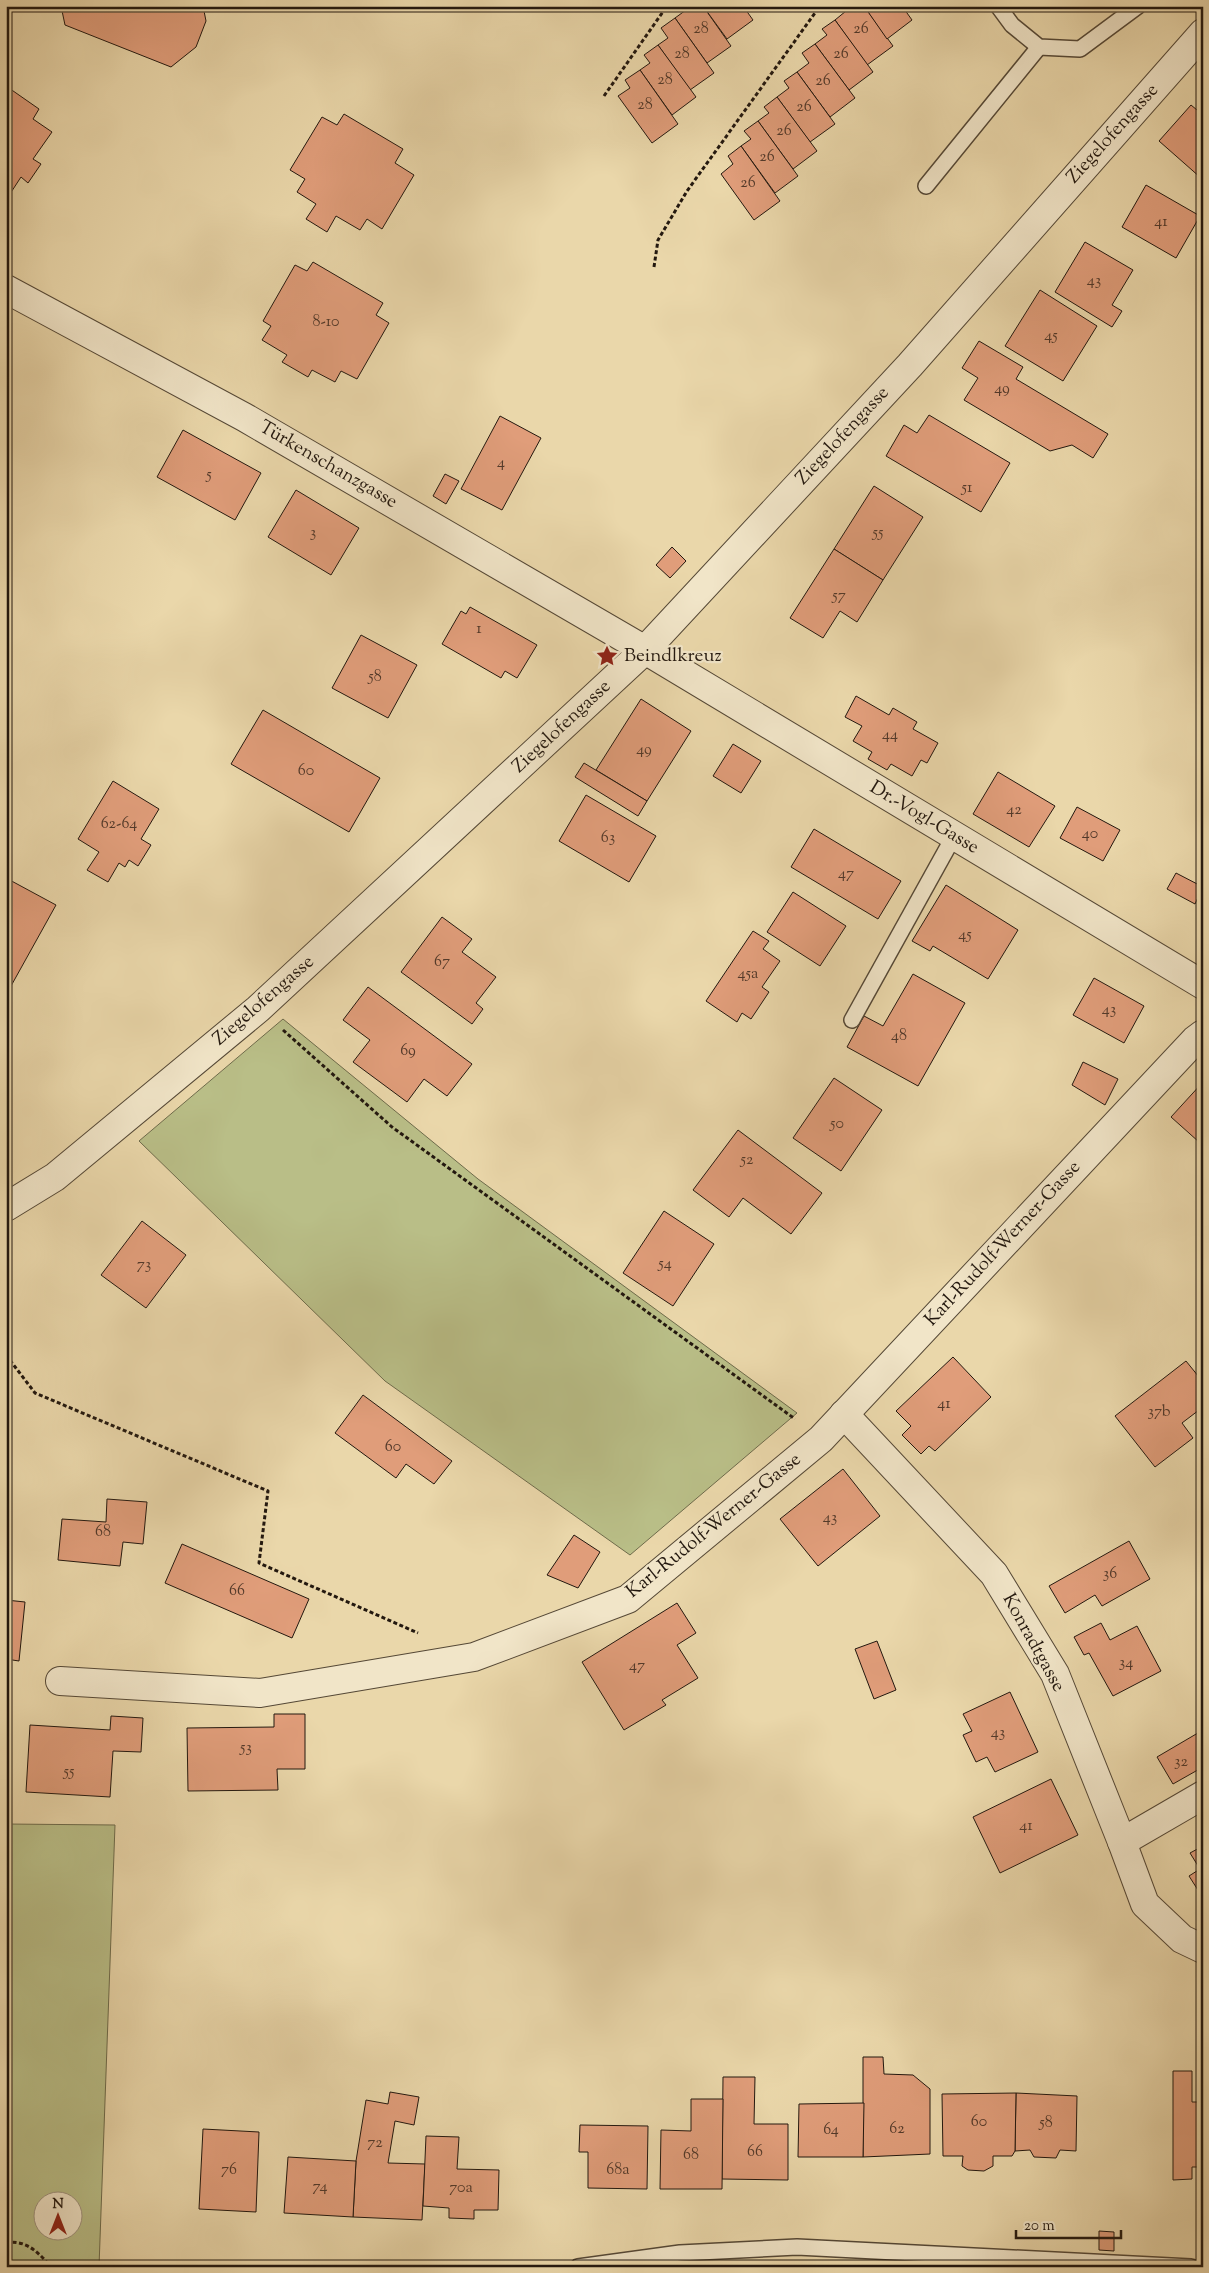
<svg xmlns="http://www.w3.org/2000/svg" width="1209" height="2273" font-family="'Sorts Mill Goudy',serif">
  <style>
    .green { fill: #b9be87; stroke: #6e6b4b; fill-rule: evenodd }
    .building { fill: #e09d7a; stroke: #23180f }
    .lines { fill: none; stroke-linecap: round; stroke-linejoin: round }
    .lane-casing { stroke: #554836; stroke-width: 18 }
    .street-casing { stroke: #554836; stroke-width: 30 }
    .path { stroke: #23180f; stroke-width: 3; stroke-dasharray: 4 2.5; stroke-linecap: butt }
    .lane { stroke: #f1e5c8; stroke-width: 15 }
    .street { stroke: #f1e5c8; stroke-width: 28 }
    .labels { text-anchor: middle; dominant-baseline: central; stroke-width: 4.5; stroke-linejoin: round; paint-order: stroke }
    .number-label { font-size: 16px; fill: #52392a }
    .street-label { font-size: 19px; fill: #23180f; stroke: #f1e5c8 }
    .poi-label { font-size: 19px; fill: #23180f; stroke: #f1e5c8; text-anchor: start }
  </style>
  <rect width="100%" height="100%" fill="#ead7aa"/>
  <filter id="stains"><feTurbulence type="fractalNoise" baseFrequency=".004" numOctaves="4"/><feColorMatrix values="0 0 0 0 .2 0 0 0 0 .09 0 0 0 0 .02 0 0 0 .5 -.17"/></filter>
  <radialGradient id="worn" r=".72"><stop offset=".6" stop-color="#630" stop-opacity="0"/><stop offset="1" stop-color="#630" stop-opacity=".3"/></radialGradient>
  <!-- green -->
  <g class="green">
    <path d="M283,1019L478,1179L797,1413L630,1555L385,1381L139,1141Z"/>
    <path d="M6,1824L115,1825L99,2267H6ZM42,2200H72V2230H42Z"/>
  </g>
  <!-- building -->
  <g class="building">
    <path d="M61,6H203L206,21L196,47L171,67L65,25Z"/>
    <path d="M683,6H703L731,46L707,63L675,18L686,10Z"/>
    <path d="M703,6H743L753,20L727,39Z"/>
    <path d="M843,6H864L893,46L867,65L835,20L846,11Z"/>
    <path d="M864,6H902L912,20L887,39Z"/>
    <path d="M675,18L714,73L690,90L658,45L668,38L661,28Z"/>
    <path d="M835,20L873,72L849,90L815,44L827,35L822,29Z"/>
    <path d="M815,44L855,98L830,117L797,72L809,63L802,53Z"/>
    <path d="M658,45L696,97L672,115L640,70L650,63L644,55Z"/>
    <path d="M640,70L678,124L652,143L618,96L630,88L625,80Z"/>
    <path d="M797,72L835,124L810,142L777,97L789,88L784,81Z"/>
    <path d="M6,86L39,109L33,119L52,132L33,159L41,164L28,183L21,177L6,200Z"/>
    <path d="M777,97L817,151L793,169L758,121L769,113L764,107Z"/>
    <path d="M1191,105L1203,115L1201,178L1159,141Z"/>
    <path d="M344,114L403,149L395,163L414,175L382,229L367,219L360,230L336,216L327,232L306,219L316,204L297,192L305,179L290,170L322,117L337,125Z"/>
    <path d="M758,121L798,176L775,193L741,146L751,139L744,131Z"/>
    <path d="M741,146L780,201L754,220L721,174L733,164L728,156Z"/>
    <path d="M1146,185L1200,216L1176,258L1122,227Z"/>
    <path d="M1085,242L1133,270L1112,305L1122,311L1112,327L1055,292Z"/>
    <path d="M313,262L383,303L376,315L389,323L357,379L341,371L335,382L312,370L308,377L282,362L287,355L262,340L271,326L263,321L295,265L307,271Z"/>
    <path d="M1040,290L1097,326L1063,381L1005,346Z"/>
    <path d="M979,341L1023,367L1016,379L1108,434L1093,458L1072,445L1050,451L964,400L978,378L962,368Z"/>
    <path d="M929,415L1010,463L981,512L886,456L904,425L917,433Z"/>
    <path d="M500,416L541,438L502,510L461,489Z"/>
    <path d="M183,430L261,473L235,520L157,477Z"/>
    <path d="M445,474L459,481L446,504L433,496Z"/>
    <path d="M874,486L923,517L883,580L834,549Z"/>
    <path d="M296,490L359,528L331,575L268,537Z"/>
    <path d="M672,547L686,561L670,578L656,565Z"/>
    <path d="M834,549L883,580L857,622L840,611L823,638L790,618Z"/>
    <path d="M470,607L537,645L517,678L505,671L501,678L442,644L461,611L466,614Z"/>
    <path d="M361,635L417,665L388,718L332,688Z"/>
    <path d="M856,696L889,715L893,708L917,722L913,729L938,743L927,763L921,760L912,776L891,764L887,770L868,759L872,752L853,741L862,726L845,717Z"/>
    <path d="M641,699L691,731L647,801L596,770Z"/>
    <path d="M263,710L380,778L349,832L231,764Z"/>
    <path d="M733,744L761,761L741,793L713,776Z"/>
    <path d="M584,763L647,801L638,816L575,777Z"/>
    <path d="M998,772L1055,806L1029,847L973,814Z"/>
    <path d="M113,781L159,809L141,839L151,845L138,866L129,860L125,867L119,863L108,882L87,870L99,852L78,839Z"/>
    <path d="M586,795L656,836L629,882L559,841Z"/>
    <path d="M1077,807L1120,830L1103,861L1060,838Z"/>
    <path d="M814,829L901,881L878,919L791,867Z"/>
    <path d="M1176,873L1203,887L1195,904L1167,889Z"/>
    <path d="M6,878L56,905L6,995Z"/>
    <path d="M946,885L1018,930L988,979L933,946L930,951L912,941Z"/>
    <path d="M793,892L846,926L820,966L767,932Z"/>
    <path d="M442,917L472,939L462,952L496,977L476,1003L483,1009L472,1024L401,972Z"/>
    <path d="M753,931L769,941L763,949L780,961L762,987L769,992L751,1019L742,1013L737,1022L706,1001Z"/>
    <path d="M913,974L965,1003L918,1086L847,1047L864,1016L883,1026Z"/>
    <path d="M1094,978L1144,1006L1124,1043L1073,1015Z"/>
    <path d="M368,987L472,1064L447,1096L424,1079L407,1102L353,1062L370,1040L343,1020Z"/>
    <path d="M1083,1062L1118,1079L1105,1105L1072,1085Z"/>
    <path d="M834,1078L882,1110L841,1171L793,1138Z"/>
    <path d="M1203,1082V1138L1199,1142L1171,1117Z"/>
    <path d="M738,1130L822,1193L791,1234L743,1198L729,1217L693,1190Z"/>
    <path d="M664,1211L714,1244L673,1306L623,1273Z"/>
    <path d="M142,1221L186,1255L146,1308L101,1275Z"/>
    <path d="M953,1357L991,1397L935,1451L929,1446L921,1454L902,1435L911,1426L896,1411Z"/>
    <path d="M1186,1361L1203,1382V1407L1182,1423L1193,1438L1155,1467L1115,1416Z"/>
    <path d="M363,1395L452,1461L434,1484L406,1464L396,1478L335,1433Z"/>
    <path d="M843,1469L880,1516L818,1566L780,1519Z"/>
    <path d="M107,1499L147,1502L143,1544L123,1542L120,1566L58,1560L62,1519L106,1522Z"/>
    <path d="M574,1535L600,1552L578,1588L547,1575Z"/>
    <path d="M1129,1541L1150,1579L1102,1606L1095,1595L1065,1613L1049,1586Z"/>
    <path d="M182,1544L309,1599L292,1638L165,1583Z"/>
    <path d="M6,1600L25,1602L19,1661L6,1659Z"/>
    <path d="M677,1603L696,1633L677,1645L698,1678L662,1700L666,1705L624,1730L582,1662Z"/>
    <path d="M1101,1623L1110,1640L1137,1626L1161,1671L1113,1696L1089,1653L1084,1655L1074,1637Z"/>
    <path d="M877,1641L896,1690L874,1699L855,1649Z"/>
    <path d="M1010,1692L1038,1752L995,1772L987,1757L976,1762L963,1735L972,1731L963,1714Z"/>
    <path d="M274,1714H305V1769H277L278,1790L188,1791L187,1728L274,1727Z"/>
    <path d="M111,1716L143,1718L141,1752L113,1751L110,1797L26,1792L30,1725L110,1730Z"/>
    <path d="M1203,1730V1767L1173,1784L1157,1757Z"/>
    <path d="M1051,1779L1078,1835L1000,1873L973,1817Z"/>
    <path d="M1203,1846V1898L1189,1876L1200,1869L1190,1853Z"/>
    <path d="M863,2057H883L884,2074L913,2075L930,2089V2154L863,2157Z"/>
    <path d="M1173,2071H1192V2102H1203V2167H1192V2179L1173,2180Z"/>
    <path d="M723,2077H755L754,2124H788V2180L722,2179Z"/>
    <path d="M390,2092L419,2097L414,2125L395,2121L388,2163L425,2164L422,2220L353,2217L356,2161L366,2100L388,2104Z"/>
    <path d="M1016,2093L1077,2096L1076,2151L1060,2150L1056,2158L1034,2157L1030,2150L1015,2151Z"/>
    <path d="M1016,2093L1015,2151L1012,2156H993V2166L984,2171L968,2170L962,2166L963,2156H943L942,2094Z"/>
    <path d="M691,2099H723L722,2189H660L661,2130L691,2131Z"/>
    <path d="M864,2103L863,2157H798L799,2104Z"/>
    <path d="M580,2125L648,2126L647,2189L588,2188V2152H579Z"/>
    <path d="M203,2129L259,2132L256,2212L199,2209Z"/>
    <path d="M426,2136L459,2137L457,2169L499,2170L498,2210H474V2219L449,2218V2208L423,2206Z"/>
    <path d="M288,2157L356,2161L353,2217L284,2213Z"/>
    <path d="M1099,2231L1114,2232V2251L1099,2250Z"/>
  </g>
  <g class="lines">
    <!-- lane casing -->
    <g class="lane-casing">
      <g id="lane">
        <path d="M998,6L1012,25L1039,47L1080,49L1138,6"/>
        <path d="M926,186L1039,47"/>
        <path d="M852,1020L954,836"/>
        <path d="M578,2267L680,2253L797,2247L1191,2267"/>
      </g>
    </g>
    <!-- street casing -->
    <g class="street-casing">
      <g id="street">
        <path d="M6,289L244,417L645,650L1203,985"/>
        <path d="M6,1207L55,1177L258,1009L645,650L910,365L1203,33"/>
        <path d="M844,1414L994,1574L1055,1674L1122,1842L1145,1904L1182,1939L1203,1949"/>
        <path d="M60,1681L260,1693L474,1657L628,1599L821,1439L1195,1040L1203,1034"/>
        <path d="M1122,1842L1203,1795"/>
      </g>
    </g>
    <!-- path -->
    <g class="path">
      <path d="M604,96L667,6"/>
      <path d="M654,267L658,240L687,191L820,6"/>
      <path d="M283,1030L392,1127L795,1419"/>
      <path d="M6,1355L35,1393L268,1491L259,1563L418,1633"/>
      <path d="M6,2243C26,2239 39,2253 51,2267"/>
    </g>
    <!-- lane -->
    <use href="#lane" class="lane"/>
    <!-- street -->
    <use href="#street" class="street"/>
  </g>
  <!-- icons -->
  <defs>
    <g id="sight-bare" transform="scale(1.725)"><path d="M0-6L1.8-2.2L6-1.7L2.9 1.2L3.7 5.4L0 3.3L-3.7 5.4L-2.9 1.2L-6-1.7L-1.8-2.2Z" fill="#8f2418" stroke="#f1e5c8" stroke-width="2.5" paint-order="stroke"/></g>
  </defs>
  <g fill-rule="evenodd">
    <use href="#sight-bare" x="607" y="656"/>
  </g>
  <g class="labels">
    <!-- number labels -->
    <g class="number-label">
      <text x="701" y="29">28</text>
      <text x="861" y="29">26</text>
      <text x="682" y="54">28</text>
      <text x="841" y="54">26</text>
      <text x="665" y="80">28</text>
      <text x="823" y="81">26</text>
      <text x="645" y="105">28</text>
      <text x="804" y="107">26</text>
      <text x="784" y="131">26</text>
      <text x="767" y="157">26</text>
      <text x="748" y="183">26</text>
      <text x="1161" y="222">41</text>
      <text x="1094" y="281">43</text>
      <text x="326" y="322">8-10</text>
      <text x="1051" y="336">45</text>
      <text x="1002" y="389">49</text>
      <text x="501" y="463">4</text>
      <text x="209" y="475">5</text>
      <text x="967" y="488">51</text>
      <text x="313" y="533">3</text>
      <text x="878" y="533">55</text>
      <text x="839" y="596">57</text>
      <text x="479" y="629">1</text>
      <text x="375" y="677">58</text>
      <text x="890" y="735">44</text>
      <text x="644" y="750">49</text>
      <text x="306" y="771">60</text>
      <text x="1014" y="810">42</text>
      <text x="119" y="824">62-64</text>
      <text x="1090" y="834">40</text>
      <text x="608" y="838">63</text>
      <text x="846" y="874">47</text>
      <text x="965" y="935">45</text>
      <text x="442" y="962">67</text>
      <text x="748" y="974">45a</text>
      <text x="1109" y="1010">43</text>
      <text x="899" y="1036">48</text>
      <text x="408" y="1051">69</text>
      <text x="837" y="1124">50</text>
      <text x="747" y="1160">52</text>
      <text x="665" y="1264">54</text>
      <text x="144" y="1265">73</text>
      <text x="944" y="1404">41</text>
      <text x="1159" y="1412">37b</text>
      <text x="393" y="1447">60</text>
      <text x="830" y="1518">43</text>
      <text x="103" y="1532">68</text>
      <text x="1110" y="1574">36</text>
      <text x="237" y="1591">66</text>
      <text x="1126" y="1663">34</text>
      <text x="637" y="1666">47</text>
      <text x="998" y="1733">43</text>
      <text x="246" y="1748">53</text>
      <text x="1181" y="1762">32</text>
      <text x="69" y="1772">55</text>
      <text x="1026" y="1826">41</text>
      <text x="979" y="2122">60</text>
      <text x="1046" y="2123">58</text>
      <text x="897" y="2129">62</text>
      <text x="831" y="2130">64</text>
      <text x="375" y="2143">72</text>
      <text x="755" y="2152">66</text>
      <text x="691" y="2155">68</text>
      <text x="229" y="2170">76</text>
      <text x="618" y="2170">68a</text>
      <text x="320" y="2187">74</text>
      <text x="461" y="2188">70a</text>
    </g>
    <!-- street labels -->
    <g class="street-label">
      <text transform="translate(1113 134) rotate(-48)">Ziegelofengasse</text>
      <text transform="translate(843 436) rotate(-47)">Ziegelofengasse</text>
      <text transform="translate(328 465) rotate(30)">Türkenschanzgasse</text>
      <text transform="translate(562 727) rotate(-43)">Ziegelofengasse</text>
      <text transform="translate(924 818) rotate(31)">Dr.-Vogl-Gasse</text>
      <text transform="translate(264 1001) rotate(-41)">Ziegelofengasse</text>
      <text transform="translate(1003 1244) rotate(-47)">Karl-Rudolf-Werner-Gasse</text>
      <text transform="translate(714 1526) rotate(-39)">Karl-Rudolf-Werner-Gasse</text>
      <text transform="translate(1033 1643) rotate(61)">Konradtgasse</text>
    </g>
    <!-- poi labels -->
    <g class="poi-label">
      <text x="624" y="656">Beindlkreuz</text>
    </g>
  </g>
  <!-- margin -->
  <rect width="1209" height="2273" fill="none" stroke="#ead7aa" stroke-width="25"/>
  <rect x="8" y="8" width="1194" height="2258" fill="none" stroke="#23180f" stroke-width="2.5"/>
  <rect x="12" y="12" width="1184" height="2248" fill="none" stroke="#23180f"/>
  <!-- north arrow -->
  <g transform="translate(58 2216)"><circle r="24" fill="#f1e5c8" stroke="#9f937e"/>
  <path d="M0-4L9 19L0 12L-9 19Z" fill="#8f2418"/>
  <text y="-8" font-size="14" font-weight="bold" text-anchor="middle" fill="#23180f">N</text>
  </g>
  <!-- scale -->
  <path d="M1016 2230v8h105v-8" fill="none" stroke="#23180f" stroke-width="2.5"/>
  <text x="1024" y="2230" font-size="15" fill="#23180f" stroke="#f1e5c8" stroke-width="4" paint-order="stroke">20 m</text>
  <rect width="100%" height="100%" filter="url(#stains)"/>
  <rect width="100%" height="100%" fill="url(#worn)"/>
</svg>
